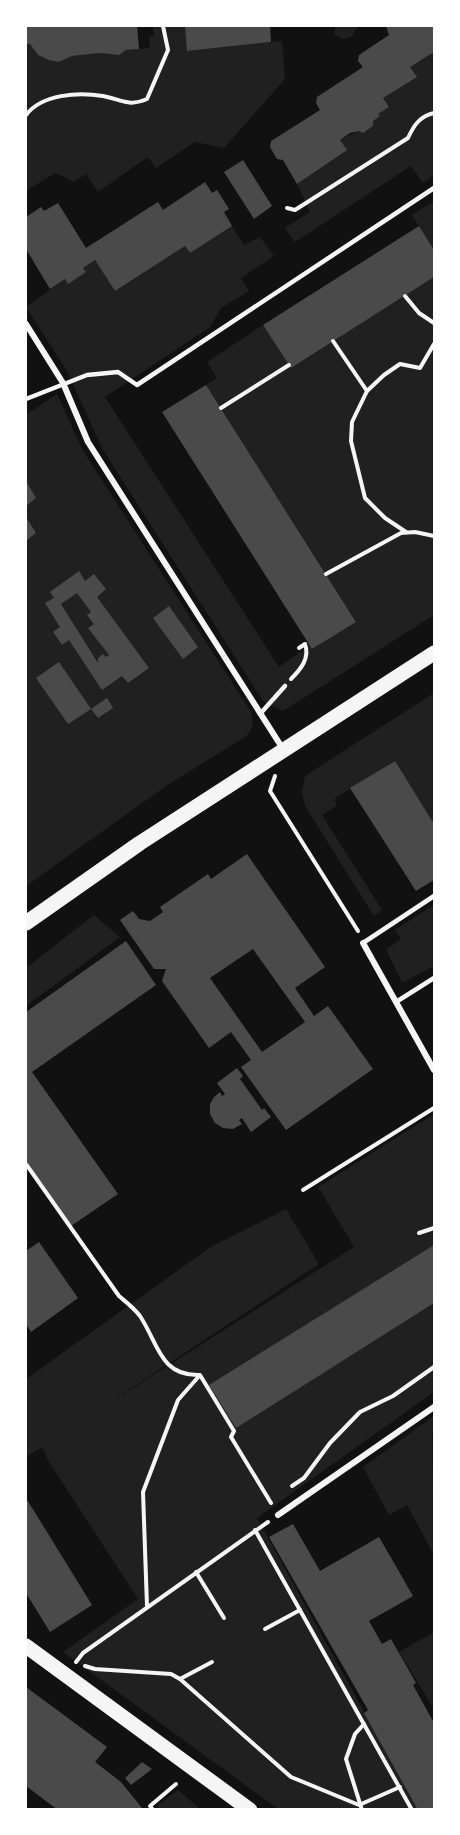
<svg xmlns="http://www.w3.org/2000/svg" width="460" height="1835" font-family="Georgia,serif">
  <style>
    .green { fill: #202020 }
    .building { fill: #4a4a4a; fill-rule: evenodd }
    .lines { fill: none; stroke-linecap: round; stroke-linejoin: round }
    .path { stroke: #f5f5f5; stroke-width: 4 }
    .service { stroke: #f5f5f5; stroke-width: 4.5 }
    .minor { stroke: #f5f5f5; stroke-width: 6 }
    .primary { stroke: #f5f5f5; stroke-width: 15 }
  </style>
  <rect width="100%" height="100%" fill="#111"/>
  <!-- green -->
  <g class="green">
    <path d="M153,26H185L188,51L282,41L285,79L224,148L195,142L156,168L148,157L98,192L86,174L74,182L55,173L26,191V44H30L38,55L59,62L72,56L100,53L119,55L126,50L150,48L149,37L154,36Z"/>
    <path d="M335,26H358L351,37L342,39L335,35Z"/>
    <path d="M434,52V175L423,183L411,166L295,242L285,228L310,212L297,184L346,150L340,140L359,131L363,133L373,126V121L380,116L378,114L389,107L383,98L416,77L410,67Z"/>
    <path d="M434,201V250L412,215Z"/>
    <path d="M232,226L244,245L260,237L274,256L241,278L249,291L221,308L210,327L105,397L279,667L310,645L313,649L356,621L206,385L217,378L207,362L263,325L291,368L434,277V615L283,711L263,701L103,450L67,371L26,307L65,279L86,272L83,268L95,260L115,291L185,246L190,253Z"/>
    <path d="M57,394L82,449L251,712L253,724L248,735L166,786L26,886V415Z"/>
    <path d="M434,693V824L394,761L335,798L336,806L322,815L382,910L374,916L305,806L302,792L305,776Z"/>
    <path d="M434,905V966L402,983L386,949L401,939L395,930Z"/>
    <path d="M94,915L120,937L26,1006V968Z"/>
    <path d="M434,1114V1392L257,1518L418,1809H278L63,1652L138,1599L49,1462L42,1447L26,1457V1379L212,1246L286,1209L319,1264L100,1409L354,1247L318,1187Z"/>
    <path d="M434,1416L432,1433L434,1555L407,1505L389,1515L363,1467Z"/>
    <path d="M434,1632V1704L432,1706L399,1652Z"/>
    <path d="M178,1790L200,1809H160L157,1806Z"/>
  </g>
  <!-- building -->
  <g class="building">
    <path d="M26,26H137L139,49L126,50L119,55L100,53L72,56L59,62L49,60L38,55L30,44H26Z"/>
    <path d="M185,26H270L271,42L187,51Z"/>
    <path d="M386,26H434V52L410,67L417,77L383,98L389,107L378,114L380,116L373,121V126L363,133L359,131L350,133L340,140L347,150L297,184L283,160L277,159L270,147L271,141L320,110L316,103L317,97L363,67L358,61L359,55L389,35Z"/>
    <path d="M243,160L272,206L254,219L224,172Z"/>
    <path d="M205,182L212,193L217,190L229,209L224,212L232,226L190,253L185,246L115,291L95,260L83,268L86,272L68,284L65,279L50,289L26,249V217L41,207L44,211L58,203L86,248L158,202L163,210Z"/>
    <path d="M419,226L434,250V277L291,368L263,325Z"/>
    <path d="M206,385L356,622L312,649L162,412Z"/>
    <path d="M26,481L36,498L26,506Z"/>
    <path d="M26,517L36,533L27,540L26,537Z"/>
    <path d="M79,571L85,581L94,574L106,589L97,597L149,668L128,683L122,676L102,690L69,640L62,645L53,632L60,627L45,603L54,598L50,592ZM77,593L91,612L87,615L94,624L88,628L109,655L106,657L103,654L98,658V663L61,604Z"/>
    <path d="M169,606L198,647L183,659L153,618Z"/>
    <path d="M59,662L91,709L68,724L36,678Z"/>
    <path d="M107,698L113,708L98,718L91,709Z"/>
    <path d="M395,761L434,824V880L416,891L350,788Z"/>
    <path d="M247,854L325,967L295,988L314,1016L328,1006L373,1069L286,1130L241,1067L251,1060L231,1032L209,1048L162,981L166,969H154L120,920L133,911L139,919L150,921L163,912L160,907L208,874L211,879ZM253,949L305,1022L262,1052L210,978Z"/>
    <path d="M126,941L156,985L32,1072L118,1194L71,1226L26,1160V1012Z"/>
    <path d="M237,1068L243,1076L240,1079L262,1110L264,1108L271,1117L251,1132L242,1118L239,1120L242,1124L233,1129L223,1128L215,1123L210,1114V1104L214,1097L220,1092L222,1096L225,1094L217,1083Z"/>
    <path d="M39,1242L78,1298L31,1332L26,1324V1251Z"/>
    <path d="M434,1245V1303L236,1428L209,1385Z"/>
    <path d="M26,1498L92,1605L50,1632L26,1593Z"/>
    <path d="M293,1524L320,1571L379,1537L413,1596L369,1621L382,1644L391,1639L416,1683L413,1685L434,1723V1810H418L364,1713L368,1710L269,1537Z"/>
    <path d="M26,1687L107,1747L95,1762L121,1782L142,1808L58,1810L26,1786Z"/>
    <path d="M142,1762L152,1769L131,1785L125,1778Z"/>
  </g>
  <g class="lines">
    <!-- path -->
    <g class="path">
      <path d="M26,115C42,94 78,92 103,96C123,100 128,107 147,99L168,50L163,26"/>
      <path d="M287,208L295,210L408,138C414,125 420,116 434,113"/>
      <path d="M405,296L419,313L434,323"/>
      <path d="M333,341L367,391"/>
      <path d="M221,408L289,365"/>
      <path d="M406,532L385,518L365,498L351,441L352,422L367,391L384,375L400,364L420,368L434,344"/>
      <path d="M326,574L401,533L415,532L434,536"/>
      <path d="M291,679C301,669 310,658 305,644L299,648"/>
      <path d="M275,776L270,791L358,931"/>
      <path d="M26,1164L119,1296C126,1302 135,1309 140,1316C158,1343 160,1376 199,1375"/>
      <path d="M303,1190L434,1108"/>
      <path d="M419,1233L434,1228"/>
      <path d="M292,1486L304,1478L330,1443L360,1412L393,1396L434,1367"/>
      <path d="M255,1530L412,1810"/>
      <path d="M196,1572L224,1618"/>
      <path d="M147,1606L143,1492L178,1400L200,1375L234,1431L231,1437L271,1503"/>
      <path d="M265,1629L300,1610"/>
      <path d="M76,1662L83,1653L268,1522"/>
      <path d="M85,1666L95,1669L171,1674L180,1679L291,1777L359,1805L400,1787"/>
      <path d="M180,1679L212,1662"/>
      <path d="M153,1810L150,1806L176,1784"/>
      <path d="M362,1810L346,1759L355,1734L364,1724"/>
    </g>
    <!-- service -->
    <g class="service">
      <path d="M26,399L87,375L118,372L137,385L434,188"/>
      <path d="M260,714L285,686"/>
      <path d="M363,943L434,896"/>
      <path d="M396,1002L434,978"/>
    </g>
    <!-- minor -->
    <g class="minor">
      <path d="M26,324L63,383L88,442L283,749"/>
      <path d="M363,943L434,1070"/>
      <path d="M278,1515L434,1407"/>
    </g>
    <!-- primary -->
    <g class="primary">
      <path d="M26,923L140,843L434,653"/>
      <path d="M26,1646L250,1810"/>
    </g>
  </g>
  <!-- border -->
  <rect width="460" height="1835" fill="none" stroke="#ffffff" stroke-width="54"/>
</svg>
